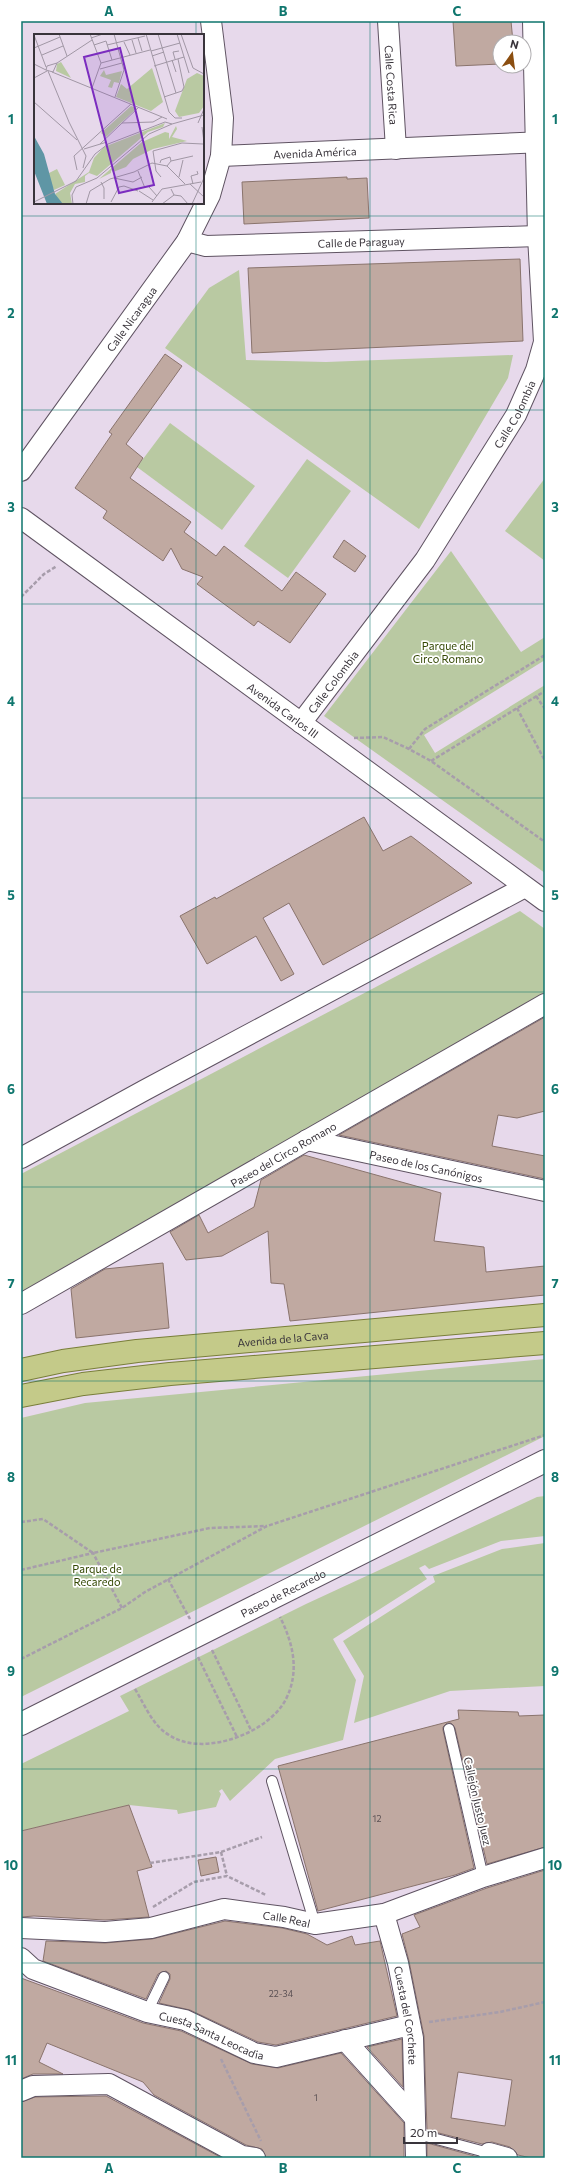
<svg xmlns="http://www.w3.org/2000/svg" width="566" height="2179" font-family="Commissioner,sans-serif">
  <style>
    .green { fill: #b9c9a2 }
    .building { fill: #c0a9a1; stroke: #8a746d; fill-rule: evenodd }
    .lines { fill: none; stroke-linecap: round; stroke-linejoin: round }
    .service-casing { stroke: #5f5362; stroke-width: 12 }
    .minor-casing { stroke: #5f5362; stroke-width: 22 }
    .tertiary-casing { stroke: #5f5362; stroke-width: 24 }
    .primary-casing { stroke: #797e3a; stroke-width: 24 }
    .path { stroke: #a79dab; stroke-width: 2.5; stroke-dasharray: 4 2; stroke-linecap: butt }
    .service { stroke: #fff; stroke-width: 10 }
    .minor { stroke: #fff; stroke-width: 20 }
    .tertiary { stroke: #fff; stroke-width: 22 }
    .primary { stroke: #c4ca89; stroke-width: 22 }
    .grid { fill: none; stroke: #0f766e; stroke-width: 1; stroke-opacity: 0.55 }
    .labels { text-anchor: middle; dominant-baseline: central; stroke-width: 3.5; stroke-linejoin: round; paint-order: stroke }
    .number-label { font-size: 9px; fill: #5b5154 }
    .street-label { font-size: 11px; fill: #39343b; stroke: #fff }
    .park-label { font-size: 11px; fill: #334702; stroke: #fff }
    .inset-road { fill: none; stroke: #a197a5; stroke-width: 1 }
    .view { fill: #7b2cbf; fill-opacity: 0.15; stroke: #7b2cbf; stroke-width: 2 }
    .inset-edge { fill: none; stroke: #39343b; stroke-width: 2 }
    .neatline { fill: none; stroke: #0f766e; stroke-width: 1.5 }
    .grid-label { font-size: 13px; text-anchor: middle; font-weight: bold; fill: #0f766e }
  </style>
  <rect width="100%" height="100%" fill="#e7d9eb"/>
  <!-- green -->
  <g class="green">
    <path d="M239,270L246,360L326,362L513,355L508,378L419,529L165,348L209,288Z"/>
    <path d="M170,423L255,486L222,530L137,467Z"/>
    <path d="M307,459L351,491L288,578L244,546Z"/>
    <path d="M545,478V561L505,531Z"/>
    <path d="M451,551L521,652L545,637V660L424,735L435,753L545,685V873L324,716Z"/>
    <path d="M520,911L545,929V992L26,1294L21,1288V1174Z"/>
    <path d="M545,1359V1436L21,1697V1418L85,1403Z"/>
    <path d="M545,1496V1536L501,1541L429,1569L425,1565L419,1568L427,1579L333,1639L356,1680L343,1740L275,1759L230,1801L222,1789L219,1791L221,1794L216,1807L178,1814L177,1810L129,1805L21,1831V1764L129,1711L120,1696L306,1604L537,1497Z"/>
    <path d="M545,1543V1686L450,1691L354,1723L364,1676L343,1641L435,1582L433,1576L502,1549Z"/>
  </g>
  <!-- building -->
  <g class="building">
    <path d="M453,21H511L513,42H500V64L456,66Z"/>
    <path d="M347,177V179L367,178L369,218L244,224L242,182Z"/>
    <path d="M520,259L523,341L252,353L248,268Z"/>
    <path d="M165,354L182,366L126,444L143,458L130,478L191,522L184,532L216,556L224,546L282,591L296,572L326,594L290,643L258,621L254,626L197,584L203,577L182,569L171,548L163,561L103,518L107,511L75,488L112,434L109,432Z"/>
    <path d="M344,540L366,556L355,572L333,557Z"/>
    <path d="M364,817L383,851L411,836L472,883L323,965L289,903L263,918L294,974L281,981L256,936L207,964L180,916L215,897L216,899Z"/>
    <path d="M545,1017V1111L517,1118L498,1115L492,1146L545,1156V1179L339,1135Z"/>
    <path d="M304,1155L441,1193L434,1241L484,1247L486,1272L545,1266V1295L290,1321L284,1284L271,1283L268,1231L222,1256L186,1260L170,1232L199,1215L208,1233L254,1207L261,1180Z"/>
    <path d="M163,1263L169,1328L76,1338L71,1289L105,1269Z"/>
    <path d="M458,1710L518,1712L519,1716L545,1715V1847L487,1864L455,1728L451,1723H447L443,1727V1730L474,1868L455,1875L318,1911L278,1766L459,1719Z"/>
    <path d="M129,1805L152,1867L137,1871L149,1917L105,1920L34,1916L21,1917V1831Z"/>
    <path d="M216,1857L219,1872L201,1876L198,1860Z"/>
    <path d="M545,1870V2158H531L518,2155L510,2147L492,2142L482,2144L427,2130L424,2036L409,1961L402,1934L420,1927L414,1915L487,1888ZM458,2072L512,2080L505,2126L451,2118Z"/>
    <path d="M225,1921L282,1928L307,1934L327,1945L352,1936L355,1945L380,1941L397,2016L276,2045L258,2042L190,2010L159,2003L170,1979V1974L166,1971L158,1974L146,1999L43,1961L46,1941L105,1943L152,1939Z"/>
    <path d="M21,1978L143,2023L181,2031L252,2064L278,2068L341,2053L404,2123V2158H266L262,2149L246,2145L154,2095L143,2082L47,2043L39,2062L63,2074H33L21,2079Z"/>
    <path d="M402,2039L403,2087L367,2047Z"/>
    <path d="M106,2096L222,2158H21V2102L35,2097Z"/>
    <path d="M427,2143L478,2157L479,2158H427Z"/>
  </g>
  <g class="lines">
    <!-- service casing -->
    <g class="service-casing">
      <g id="service">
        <path d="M449,1729L483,1877"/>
        <path d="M272,1781L315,1924"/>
        <path d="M147,2012L164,1977"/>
        <path d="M414,2133L489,2153"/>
      </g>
    </g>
    <!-- minor casing -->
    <g class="minor-casing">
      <g id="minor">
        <path id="s1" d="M388,21L396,149"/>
        <path id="s2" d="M221,156L545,142"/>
        <path id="s3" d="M187,241L206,246L538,236"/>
        <path id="s4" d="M21,471L187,241L210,195L221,156L223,118L211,21"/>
        <path id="s5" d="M21,518L545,901"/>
        <path id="s6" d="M301,723L425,560L516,415L536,370L544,342L538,236L533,21"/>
        <path id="s7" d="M307,1140L545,1191"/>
        <path d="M21,1158L145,1090L525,887"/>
        <path id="s8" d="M21,1304L545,1004"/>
        <path id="s9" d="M384,1914L398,1963L413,2038L416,2158"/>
        <path id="s10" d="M21,1928L105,1932L151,1928L224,1909L284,1917L315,1924L384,1914L483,1877L545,1858"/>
        <path id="s11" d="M21,1958L33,1969L147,2012L185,2020L254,2053L276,2057L410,2025"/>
        <path d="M345,2040L414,2117"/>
        <path d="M21,2091L33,2086L109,2084L242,2156L255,2158"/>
        <path d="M489,2153L507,2158"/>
      </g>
    </g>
    <!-- tertiary casing -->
    <g class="tertiary-casing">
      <g id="tertiary">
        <path id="s12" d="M21,1724L545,1461"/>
      </g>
    </g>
    <!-- primary casing -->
    <g class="primary-casing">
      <g id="primary">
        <path id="s13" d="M21,1370L63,1361L137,1351L545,1315"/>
        <path d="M21,1396L83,1384L170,1374L545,1343"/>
      </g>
    </g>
    <!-- path -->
    <g class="path">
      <path d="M21,597L44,574L57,566"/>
      <path d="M536,696L545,709"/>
      <path d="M517,708L545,761"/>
      <path d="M354,738L383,737L409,749L431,761L545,842"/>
      <path d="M409,749L425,729L545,655"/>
      <path d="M431,761L545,691"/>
      <path d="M21,1522L43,1519L93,1553L210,1528L267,1526"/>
      <path d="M21,1570L93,1553L122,1608"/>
      <path d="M168,1579L190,1619"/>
      <path d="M212,1650L251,1730"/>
      <path d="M198,1657L237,1737"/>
      <path d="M21,1659L122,1608L145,1592L267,1526L545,1435"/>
      <path d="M135,1689C145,1705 152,1725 169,1735C203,1758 269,1733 286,1699C300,1671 293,1643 280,1617"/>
      <path d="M221,1852L227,1876"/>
      <path d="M150,1863L221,1852L262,1837"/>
      <path d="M153,1907L194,1882L227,1876L266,1895"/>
      <path d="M429,2022L500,2012L545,2002"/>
      <path d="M221,2059L261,2141"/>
    </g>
    <!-- service -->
    <use href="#service" class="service"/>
    <!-- minor -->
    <use href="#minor" class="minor"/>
    <!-- tertiary -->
    <use href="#tertiary" class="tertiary"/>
    <!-- primary -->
    <use href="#primary" class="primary"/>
  </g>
  <!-- grid -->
  <path class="grid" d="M196,21V35M370,21V2158M196,203V2158M21,216H545M21,410H545M21,604H545M21,798H545M21,992H545M21,1187H545M21,1381H545M21,1575H545M21,1769H545M21,1963H545"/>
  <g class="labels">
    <!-- number labels -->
    <g class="number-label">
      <text x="377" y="1818">12</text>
      <text x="281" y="1993">22-34</text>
      <text x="316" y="2097">1</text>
    </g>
    <!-- street labels -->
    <g class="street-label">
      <text stroke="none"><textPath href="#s1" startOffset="64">Calle Costa Rica</textPath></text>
      <text stroke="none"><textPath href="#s2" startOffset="94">Avenida América</textPath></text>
      <text stroke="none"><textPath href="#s3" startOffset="175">Calle de Paraguay</textPath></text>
      <text stroke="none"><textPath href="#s4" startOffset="188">Calle Nicaragua</textPath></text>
      <text stroke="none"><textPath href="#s6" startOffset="376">Calle Colombia</textPath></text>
      <text stroke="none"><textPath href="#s6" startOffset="52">Calle Colombia</textPath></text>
      <text stroke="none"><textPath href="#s5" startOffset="325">Avenida Carlos III</textPath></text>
      <text stroke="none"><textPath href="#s8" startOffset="302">Paseo del Circo Romano</textPath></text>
      <text stroke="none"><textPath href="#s7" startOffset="122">Paseo de los Canónigos</textPath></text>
      <text stroke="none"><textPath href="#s13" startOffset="264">Avenida de la Cava</textPath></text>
      <text stroke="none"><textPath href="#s12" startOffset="293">Paseo de Recaredo</textPath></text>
      <text transform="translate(478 1801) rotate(77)">Callejón Justo Juez</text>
      <text stroke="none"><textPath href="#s10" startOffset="269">Calle Real</textPath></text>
      <text stroke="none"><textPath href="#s9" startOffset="104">Cuesta del Corchete</textPath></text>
      <text stroke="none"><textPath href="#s11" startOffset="207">Cuesta Santa Leocadia</textPath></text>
    </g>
    <!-- park labels -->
    <g class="park-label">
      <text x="448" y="645">Parque del<tspan x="448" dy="13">Circo Romano</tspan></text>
      <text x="97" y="1568">Parque de<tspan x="97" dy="13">Recaredo</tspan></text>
    </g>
  </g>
  <!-- overview -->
  <g transform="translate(34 34)">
    <rect width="170" height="170" fill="#e7d9eb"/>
    <path d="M27,28L37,44L22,37L23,30ZM118,34L129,68L117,77L82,63L87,50L93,55ZM70,36L72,41L88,37L85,49L80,48L78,54L74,53L77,46L66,42ZM163,39L170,42V72L165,79L145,83L141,77L153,45ZM97,72L103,74L72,103L67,99ZM131,89L129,93L114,98L63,142L55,139L51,142V148L41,150L36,159L38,170H29L23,164L21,160L55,138L60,124L70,113ZM142,92L143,95L138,103L153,107L119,115L99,125L92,133L79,138L77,136V139L65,145L108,108L131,98L135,99V105ZM23,135L31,151L20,156L13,140Z" fill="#b9c9a2"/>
    <path d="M0,102L10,120L21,160L29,170H13L0,137Z" fill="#5f96a5"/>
    <path class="inset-road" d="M25,0L33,22M56,0L67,29L58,54M80,0L90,36L81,63M112,0L135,78L141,84H148M124,0L142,59M143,0L155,39M147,0L159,34L170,40M0,1L12,33M57,4L69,0M104,4L108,17M98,6L102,19M90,8L96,21M60,11L72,7L78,26M73,11L111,2M0,14L26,3M117,17L146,9M8,21L29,12M118,22L130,18M141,25L139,18L145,17M138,26L142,38M23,29L19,38L12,36L13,32L23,29L58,6M67,29L116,16M0,30L12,36M120,32L150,23M66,35L88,29M14,37L35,88L52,122L49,134M18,38L133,85M0,44L13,37M130,63L148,57L150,53L144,25M0,68L43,106M88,89L119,88L128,83M164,89L170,75M168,93L170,108M66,110L105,73M50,115L73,108M126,129L127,126L136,123L137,127M133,132L137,127L159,122M43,136L40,122L97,70M104,137L111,154M127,143L122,137L119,117L148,109L169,110M145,143L149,126M80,144L99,148L108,143M67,148L70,154V165M156,150L170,163M159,150L157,142L164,140L163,137M115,153L123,162M137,155L140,161L147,162L154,170M105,157L119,166M0,168L42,147L61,120L74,110L131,88L138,90L170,81M77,168L85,153L90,152L104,157M118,168L128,155L167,148M39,170L38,161L42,153L63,144L115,100L138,90M52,170L56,157L76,145L100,138L118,129L133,132L151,150M128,170L140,161M158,170L170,144"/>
    <path class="view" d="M86,14L120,151L85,159L50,23Z"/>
    <rect width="170" height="170" class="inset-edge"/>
  </g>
  <!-- border -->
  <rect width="566" height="2179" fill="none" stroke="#ffffff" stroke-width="44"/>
  <!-- north arrow -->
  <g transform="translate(512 54) rotate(14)"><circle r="19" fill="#ffffff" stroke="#b0aeb1"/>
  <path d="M0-3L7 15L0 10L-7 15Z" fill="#8b4e10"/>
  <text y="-6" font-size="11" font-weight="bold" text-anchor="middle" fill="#39343b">N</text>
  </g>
  <!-- scale -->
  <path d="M404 2137v6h53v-6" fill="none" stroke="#39343b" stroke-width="2"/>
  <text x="410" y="2137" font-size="12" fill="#39343b" stroke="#ffffff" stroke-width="3" paint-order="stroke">20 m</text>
  <rect x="22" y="22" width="522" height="2135" class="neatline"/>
  <g class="grid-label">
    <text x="109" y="16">A</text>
    <text x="283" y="16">B</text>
    <text x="457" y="16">C</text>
    <text x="11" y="124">1</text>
    <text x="555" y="124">1</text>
    <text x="11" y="318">2</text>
    <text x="555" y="318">2</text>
    <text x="11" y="512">3</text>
    <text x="555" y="512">3</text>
    <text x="11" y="706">4</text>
    <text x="555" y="706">4</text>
    <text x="11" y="900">5</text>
    <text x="555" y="900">5</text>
    <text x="11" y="1094">6</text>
    <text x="555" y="1094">6</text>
    <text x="11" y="1288">7</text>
    <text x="555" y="1288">7</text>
    <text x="11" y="1482">8</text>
    <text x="555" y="1482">8</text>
    <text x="11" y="1676">9</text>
    <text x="555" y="1676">9</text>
    <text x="11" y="1870">10</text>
    <text x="555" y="1870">10</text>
    <text x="11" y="2065">11</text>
    <text x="555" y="2065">11</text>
    <text x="109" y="2173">A</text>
    <text x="283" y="2173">B</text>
    <text x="457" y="2173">C</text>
  </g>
</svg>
